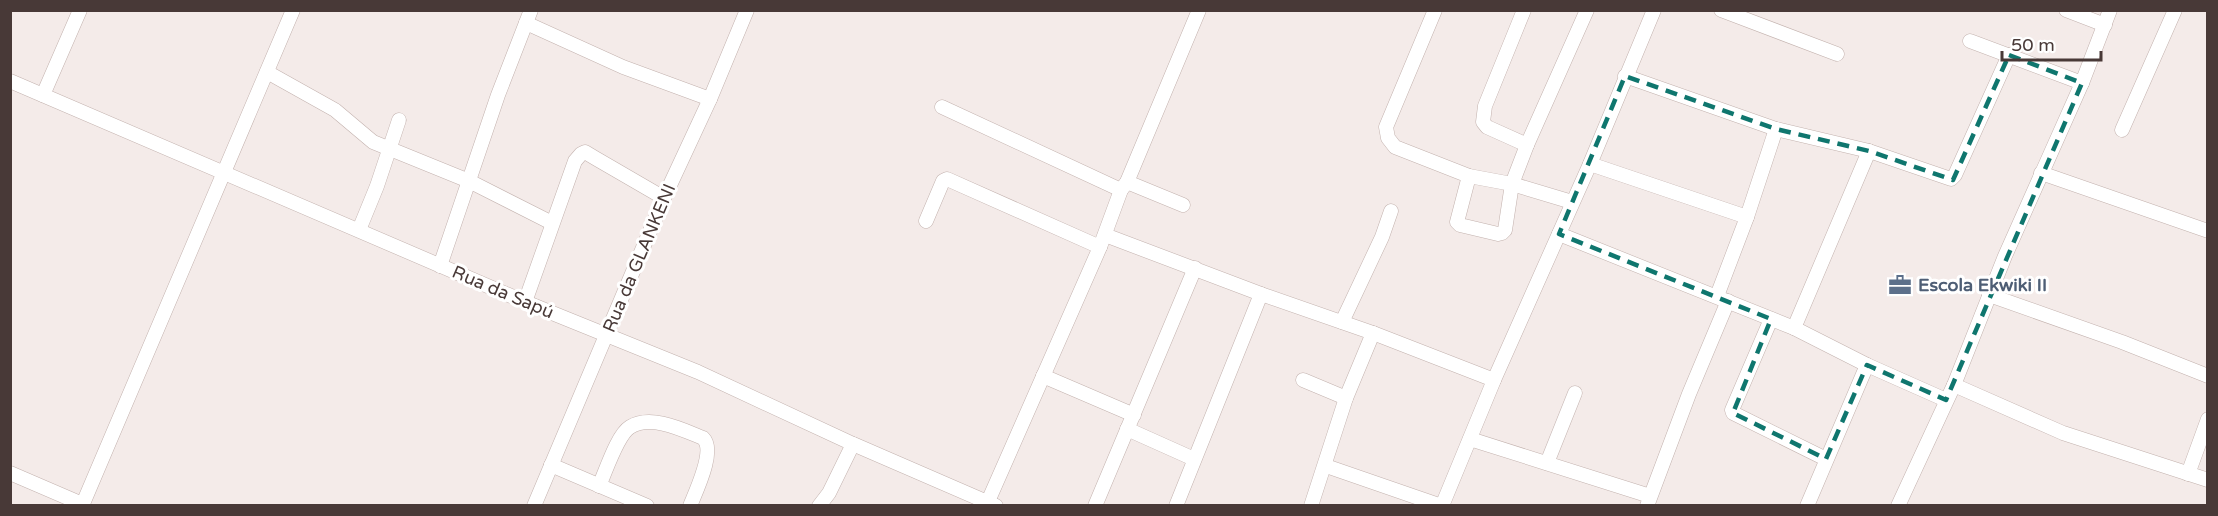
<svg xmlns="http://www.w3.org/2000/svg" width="2218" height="516" font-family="'Varela Round',sans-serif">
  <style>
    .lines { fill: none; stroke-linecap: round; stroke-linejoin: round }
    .minor-casing { stroke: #c3b2ae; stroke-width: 15 }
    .minor { stroke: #fff; stroke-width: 14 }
    .marked { fill: none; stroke: #0f766e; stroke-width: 4.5; stroke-dasharray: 12 8; stroke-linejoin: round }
    .labels { text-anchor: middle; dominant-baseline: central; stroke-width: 6; stroke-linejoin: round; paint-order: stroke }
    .street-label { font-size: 18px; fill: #483937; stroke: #fff }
    .service-label { font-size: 18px; font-weight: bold; fill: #4e5e75; stroke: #fff; text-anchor: start }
  </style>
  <rect width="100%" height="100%" fill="#f4ebe9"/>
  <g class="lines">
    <!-- minor casing -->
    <g class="minor-casing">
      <g id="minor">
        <path d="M1435,10L1386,127L1388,138L1395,147L1469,176L1512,184L1572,202"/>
        <path d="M1524,10L1485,106L1483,122L1487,127L1527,145"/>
        <path d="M1721,10L1837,54"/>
        <path d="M2066,10L2105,25"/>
        <path d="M526,23L623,67L710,99"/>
        <path d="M1970,41L2082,83"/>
        <path d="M267,72L335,110L373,142L469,181L552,223"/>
        <path d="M1625,76L1776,129L1869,151L1951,179L1955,175L2009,55"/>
        <path d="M10,81L525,302L698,372L853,444L996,506"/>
        <path d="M43,95L80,10"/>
        <path d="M942,107L1121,190"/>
        <path d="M2122,130L2175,10"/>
        <path d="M1590,164L1747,217"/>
        <path d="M2041,173L2208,231"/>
        <path d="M1469,176L1457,222L1460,225L1498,234L1502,233L1505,230L1512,184L1527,145L1587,10"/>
        <path d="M1127,182L1183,205"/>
        <path d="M926,221L943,181L947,179L1100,247"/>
        <path d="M359,230L377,186L399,120"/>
        <path d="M1559,234L1794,328L1867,365L1946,400"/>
        <path d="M1105,235L1261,294L1373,333L1494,380"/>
        <path d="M440,266L498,95L531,10"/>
        <path d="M1989,295L2122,342L2208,376"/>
        <path d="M1717,296L1747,217L1776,129"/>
        <path d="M525,302L575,161L581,154L585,152L595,158L664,198"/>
        <path d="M1771,319L1732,410L1733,413L1826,459"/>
        <path d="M1342,322L1382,237L1391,211"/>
        <path d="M1794,328L1869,151"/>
        <path d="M1043,376L1134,415"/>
        <path d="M1303,380L1346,398"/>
        <path d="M1954,385L2063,433L2208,480"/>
        <path d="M1127,429L1194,459"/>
        <path d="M1470,439L1650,496"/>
        <path d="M1547,463L1575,393"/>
        <path d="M551,465L647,506"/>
        <path d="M1326,466L1442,506"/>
        <path d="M10,473L82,504"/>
        <path d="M2188,474L2208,419"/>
        <path d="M599,486C606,471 617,435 630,427C651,414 683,430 703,438C716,450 696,491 690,506"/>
        <path d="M82,506L293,10"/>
        <path d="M534,506L664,198L710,99L747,10"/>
        <path d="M819,506L829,493L853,444"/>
        <path d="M986,506L1100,247L1121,190L1127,182L1199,10"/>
        <path d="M1095,506L1195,268"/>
        <path d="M1176,506L1261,294"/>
        <path d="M1311,506L1346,398L1373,333"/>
        <path d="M1442,506L1494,380L1590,164L1654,10"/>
        <path d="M1647,506L1689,394L1728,301"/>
        <path d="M1807,506L1867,365"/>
        <path d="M1898,506L1954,385L2005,256L2082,83L2110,10"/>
      </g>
    </g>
    <!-- minor -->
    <use href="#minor" class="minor"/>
  </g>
  <!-- marked area -->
  <path class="marked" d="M2009,55L2082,83L1946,400L1867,365L1826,459L1733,413L1771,319L1559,234L1625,76L1776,129L1869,151L1953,180Z"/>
  <!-- icons -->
  <defs>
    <g id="office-bare" transform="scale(1.8)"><path d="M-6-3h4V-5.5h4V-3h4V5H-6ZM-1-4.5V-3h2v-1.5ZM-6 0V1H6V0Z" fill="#5c6f8a" stroke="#fff" stroke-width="2.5" paint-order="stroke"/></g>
  </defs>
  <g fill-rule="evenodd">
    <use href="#office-bare" x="1900" y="285"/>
  </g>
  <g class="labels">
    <!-- street labels -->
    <g class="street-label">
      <text transform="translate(639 258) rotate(-67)">Rua da GLANKENI</text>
      <text transform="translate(503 292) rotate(23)">Rua da Sapú</text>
    </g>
    <!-- service labels -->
    <g class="service-label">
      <text x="1918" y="285">Escola Ekwiki II</text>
    </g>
  </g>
  <!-- border -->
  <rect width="2218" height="516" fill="none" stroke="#483937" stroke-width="24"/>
  <!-- scale -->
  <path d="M2002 51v9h99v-9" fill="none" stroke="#483937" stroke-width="3"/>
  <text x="2011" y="51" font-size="18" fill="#483937" stroke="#ffffff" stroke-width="4.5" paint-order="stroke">50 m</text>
</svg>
